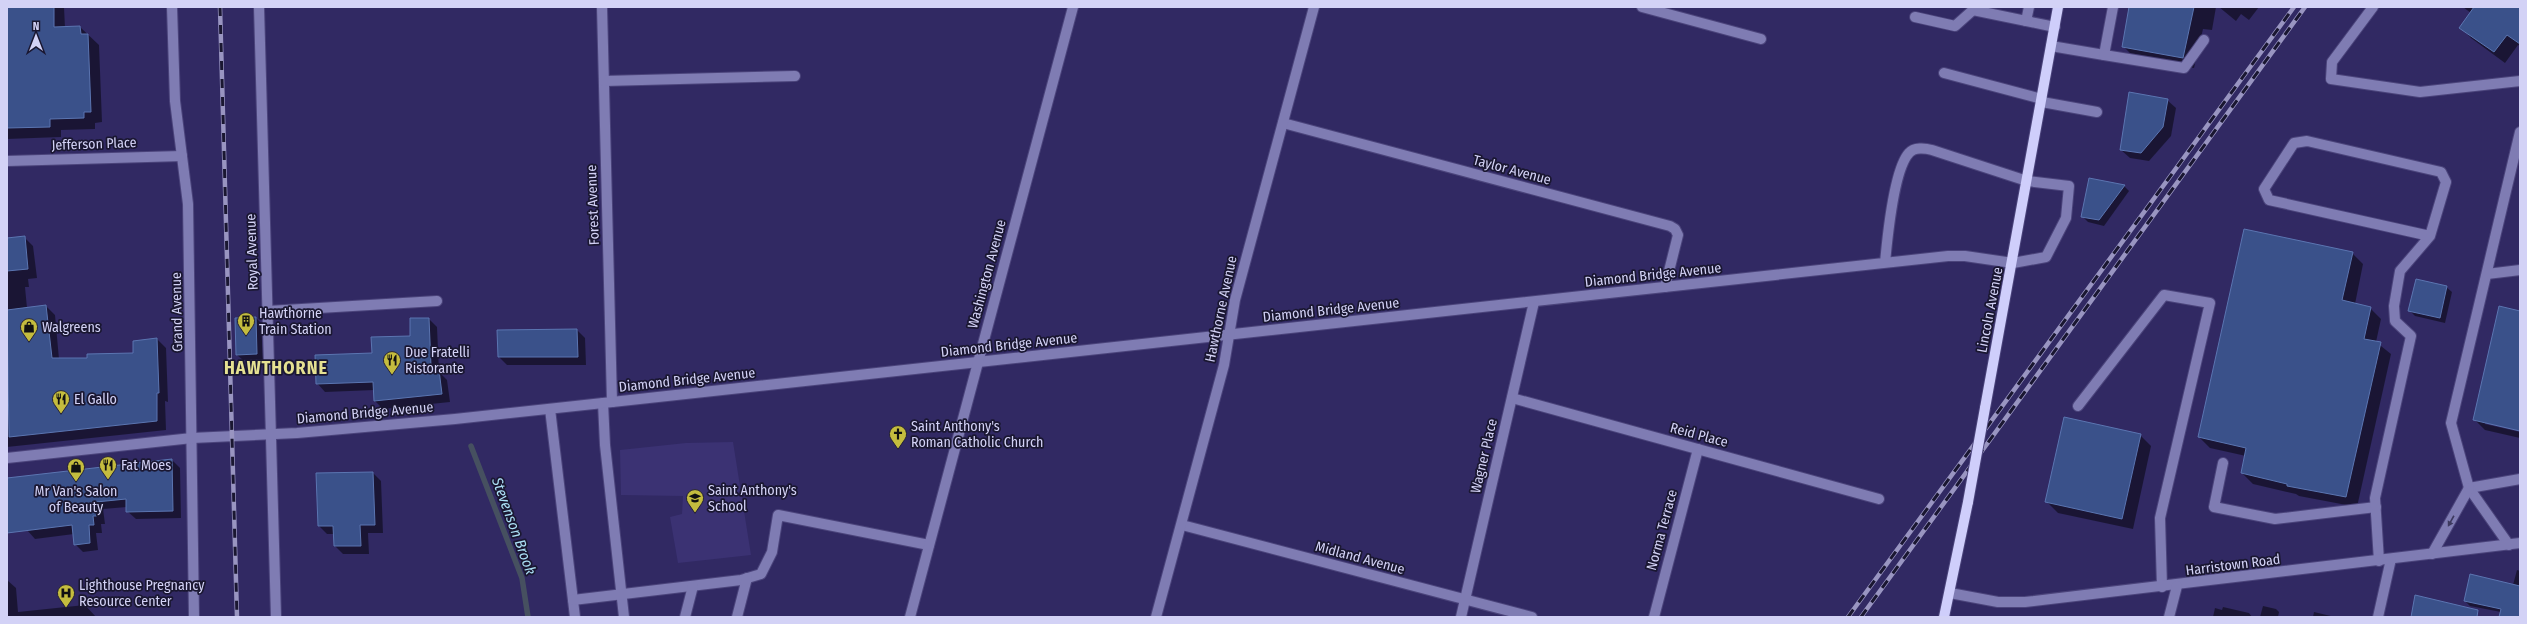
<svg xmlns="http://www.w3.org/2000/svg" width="2527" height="624" font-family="'Fira Sans Condensed',sans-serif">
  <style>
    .built { fill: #3b3273 }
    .shadow { fill: #0007 }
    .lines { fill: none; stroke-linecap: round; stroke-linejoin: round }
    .stream { stroke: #465060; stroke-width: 5.5 }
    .building { fill: #3a518a; stroke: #5b75b1 }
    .minor-casing { stroke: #4b447b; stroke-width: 12 }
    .major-casing { stroke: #4b447b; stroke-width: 12 }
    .minor { stroke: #7f7cb3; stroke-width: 10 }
    .major { stroke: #cfcefb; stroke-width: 10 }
    .rail-casing { stroke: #9995c1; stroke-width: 4.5 }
    .rail { stroke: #1a1731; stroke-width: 3; stroke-dasharray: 9; stroke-linecap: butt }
    .major-bridge-casing { stroke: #4b447b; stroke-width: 12; stroke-linecap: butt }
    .major-bridge { stroke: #cfcefb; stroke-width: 10 }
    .oneway { fill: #3d3a5e }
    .labels { text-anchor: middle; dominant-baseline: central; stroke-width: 3.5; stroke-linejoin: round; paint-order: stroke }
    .street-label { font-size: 14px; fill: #d3d2f6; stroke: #1a1731 }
    .poi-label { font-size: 14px; fill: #d3d2f6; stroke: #1a1731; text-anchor: start }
    .water-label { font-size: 15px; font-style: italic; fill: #ace0f6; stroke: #1a1731 }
    .district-label { font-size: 18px; font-weight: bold; letter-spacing: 1px; fill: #e5e192; stroke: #1a1731 }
  </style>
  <rect width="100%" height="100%" fill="#312963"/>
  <!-- built -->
  <path class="built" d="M733,442L751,555L678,563L670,517L682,514L683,496L621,495L620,450L686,443Z"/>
  <!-- shadow -->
  <g class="shadow">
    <path d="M7,7H64L65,28L80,27L99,45L102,122L95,123V129L61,130V137L7,139Z"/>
    <path d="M2130,7H2216L2212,30L2203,29L2194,68L2134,57L2123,46Z"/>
    <path d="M2219,7H2259L2249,20L2241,14L2236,21Z"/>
    <path d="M2463,7H2520V46L2518,45L2505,63L2471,38L2461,27L2471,13Z"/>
    <path d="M2167,100L2176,108L2171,136L2149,161L2130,158L2121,150Z"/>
    <path d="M2124,186L2129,191L2104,226L2088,222L2083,217Z"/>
    <path d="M24,237L33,246L37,278L28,279L29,287H25L27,308L46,306L55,315L59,359H88L134,354L157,339L166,348L168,402L165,401L166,430L7,447V239Z"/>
    <path d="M2352,253L2363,264L2355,304L2370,308L2381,319L2376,342L2391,354L2357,507L2299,496L2296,494L2253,484L2242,473L2246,456L2210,448L2199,437Z"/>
    <path d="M2446,287L2452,292L2445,323L2415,316L2410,311Z"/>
    <path d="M2520,312V430L2485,422V424L2520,432V438L2485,430L2474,419Z"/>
    <path d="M256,318L261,323L263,359L243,360L237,355Z"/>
    <path d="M429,319L437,327L439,372L447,380L450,402L383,409L375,401V390L325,392L317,383L411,336Z"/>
    <path d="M577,330L585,338L586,365H507L499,357L498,331Z"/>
    <path d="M2140,435L2151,446L2133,529L2058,513L2047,502Z"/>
    <path d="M172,460L180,468L181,518L136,519L127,511V507L103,509L105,524H101L102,533H96L98,550L83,552L75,544L74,534L35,539L27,530L7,531V479Z"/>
    <path d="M373,473L381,481L383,533H368L369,554H343L335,546L334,534H327L319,526L318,474Z"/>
    <path d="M2517,570L2520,571V617H2500L2501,612L2470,606L2465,601L2513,585Z"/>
    <path d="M7,580L16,588L18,612L85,605L96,617H7Z"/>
    <path d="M2263,606L2276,609L2279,612L2278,617H2260Z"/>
    <path d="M2223,607L2249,613L2252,617H2213L2215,608L2222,610Z"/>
    <path d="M2314,612L2335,617H2313Z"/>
  </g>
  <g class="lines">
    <!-- stream -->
    <path class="stream" d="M471,446L522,578L528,617"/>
  </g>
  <!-- building -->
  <g class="building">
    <path d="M7,7H54V27L80,26L81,34H88L91,112H84V118L50,119V127L7,128Z"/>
    <path d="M2129,7H2194L2183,58L2122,47Z"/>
    <path d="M2474,7H2520V44L2507,35L2494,52L2459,28Z"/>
    <path d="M2129,92L2168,99L2163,127L2141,153L2120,150Z"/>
    <path d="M2089,178L2125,185L2099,220L2081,217Z"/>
    <path d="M2244,229L2353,252L2342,300L2371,307L2364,339L2381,342L2346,497L2287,486V484L2241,473L2246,448L2198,437Z"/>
    <path d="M25,236L28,269L7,271V238Z"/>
    <path d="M2416,279L2447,286L2440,318L2408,311Z"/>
    <path d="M46,305L52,358H87V354L133,353V341L157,338L159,393H157V421L9,437L7,310Z"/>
    <path d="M2499,306L2520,311V431L2473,420Z"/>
    <path d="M256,317L257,354L236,355L235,318Z"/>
    <path d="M410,318H429L431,366H434L435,371L439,370L442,394L374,401L373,382L316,384L315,355L372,353L371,337L410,336Z"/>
    <path d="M577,329L578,357H498L497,330Z"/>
    <path d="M2064,417L2141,434L2122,519L2045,502Z"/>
    <path d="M172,459L173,511L126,512V499L96,502L97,516H93L94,525H89L90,543L74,545L72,525L7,533V478Z"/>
    <path d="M373,472L375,525H360L361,546H334L333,526H318L316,473Z"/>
    <path d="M2470,574L2520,586V617H2499L2501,609L2464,601Z"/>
    <path d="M2415,595L2478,610L2477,617H2411Z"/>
  </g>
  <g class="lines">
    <!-- minor casing -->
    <g class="minor-casing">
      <g id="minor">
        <path d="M172,7L175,101L188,204L194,617"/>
        <path d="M259,7L276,617"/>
        <path d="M602,7L612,402"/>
        <path d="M1642,7L1761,39"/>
        <path d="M1974,7L1973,10L2055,27"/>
        <path d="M2373,7L2332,62L2331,79L2420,92L2520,81"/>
        <path d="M1915,17L1955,26L1973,10"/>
        <path d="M2026,21L2029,7"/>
        <path d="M2051,46L2104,55L2113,7"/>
        <path d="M2104,55L2184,68L2204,40"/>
        <path d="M1944,73L2042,99"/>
        <path d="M604,81L795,76"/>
        <path d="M2042,102L2097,112"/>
        <path d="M1283,123L1670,226L1675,229L1678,235L1665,287"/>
        <path d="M7,161L182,156"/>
        <path d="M2487,274L2520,270"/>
        <path d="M268,311L437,301"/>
        <path d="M1512,398L1879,499"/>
        <path d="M603,403L605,445L624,617"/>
        <path d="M2078,406L2164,295L2210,303L2160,518L2162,587"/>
        <path d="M550,409L575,617"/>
        <path d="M7,458L192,438L297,433L455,419L603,403L1948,256H1965L2013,263L2046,257L2066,218L2069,186L2027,181L1932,150C1925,148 1914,147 1909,153C1894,169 1887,241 1885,263"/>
        <path d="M2223,463L2214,507L2275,519L2376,507"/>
        <path d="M2469,488L2520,479"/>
        <path d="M1182,525L1532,617"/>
        <path d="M2509,545L2469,488L2451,423L2520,132"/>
        <path d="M2432,554L2469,488"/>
        <path d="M2379,561L2375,498L2411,336L2395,321L2394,306L2400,271L2430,236L2446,182L2441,172L2307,141L2294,143L2264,189L2269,200L2430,236"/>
        <path d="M1950,593L1998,602H2025L2520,543"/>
        <path d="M573,600L741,580L761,574L772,552L778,515L929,545"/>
        <path d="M685,617L693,586"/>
        <path d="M737,617L747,578"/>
        <path d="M910,617L1073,7"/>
        <path d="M1156,617L1224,365L1235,300L1314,7"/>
        <path d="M1461,617L1534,302"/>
        <path d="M1654,617L1698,449"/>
        <path d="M2169,617L2177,586"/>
        <path d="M2378,617L2391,559"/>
      </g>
    </g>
    <!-- major casing -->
    <g class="major-casing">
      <g id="major">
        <path d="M1985,408L2058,7"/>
        <path d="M1944,617L1968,502"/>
      </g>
    </g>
    <!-- minor -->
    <use href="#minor" class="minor"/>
    <!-- major -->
    <use href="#major" class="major"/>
    <!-- rail casing -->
    <g class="rail-casing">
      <g id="rail">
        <path d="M220,7L237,617"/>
        <path d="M1848,617L2294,7"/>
        <path d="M1861,617L2305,7"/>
      </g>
    </g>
    <!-- rail -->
    <use href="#rail" class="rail"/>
    <!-- major-bridge casing -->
    <g class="major-bridge-casing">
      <path id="major-bridge" d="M1968,502L1985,408"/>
    </g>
    <!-- major-bridge -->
    <use href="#major-bridge" class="major-bridge"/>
  </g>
  <!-- one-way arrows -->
  <defs><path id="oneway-solid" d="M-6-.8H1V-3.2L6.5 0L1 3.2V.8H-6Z"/></defs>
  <use class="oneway" href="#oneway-solid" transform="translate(2451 521) rotate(119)"/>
  <!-- icons -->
  <defs>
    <g id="building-pin" transform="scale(0.9)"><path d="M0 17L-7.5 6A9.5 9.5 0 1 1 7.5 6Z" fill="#c4bc3e" stroke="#1a1731"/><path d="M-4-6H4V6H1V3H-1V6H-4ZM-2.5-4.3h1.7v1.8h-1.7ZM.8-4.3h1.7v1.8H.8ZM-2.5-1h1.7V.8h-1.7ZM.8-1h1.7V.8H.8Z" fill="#111"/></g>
    <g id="shop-pin" transform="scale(0.9)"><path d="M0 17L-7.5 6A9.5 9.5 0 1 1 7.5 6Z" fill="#c4bc3e" stroke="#1a1731"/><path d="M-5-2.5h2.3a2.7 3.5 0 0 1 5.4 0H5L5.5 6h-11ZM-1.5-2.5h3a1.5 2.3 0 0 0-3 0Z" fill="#111"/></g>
    <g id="restaurant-pin" transform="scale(0.9)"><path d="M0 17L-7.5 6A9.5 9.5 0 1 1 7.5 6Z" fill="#c4bc3e" stroke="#1a1731"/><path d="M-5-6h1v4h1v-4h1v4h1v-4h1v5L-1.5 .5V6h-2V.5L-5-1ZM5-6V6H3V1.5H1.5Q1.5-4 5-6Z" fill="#111"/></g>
    <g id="church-pin" transform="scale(0.9)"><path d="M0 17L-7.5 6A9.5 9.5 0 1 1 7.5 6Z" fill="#c4bc3e" stroke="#1a1731"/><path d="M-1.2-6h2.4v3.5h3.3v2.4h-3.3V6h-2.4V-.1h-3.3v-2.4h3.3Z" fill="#111"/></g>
    <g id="school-pin" transform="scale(0.9)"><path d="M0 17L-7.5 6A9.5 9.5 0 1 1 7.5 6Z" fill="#c4bc3e" stroke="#1a1731"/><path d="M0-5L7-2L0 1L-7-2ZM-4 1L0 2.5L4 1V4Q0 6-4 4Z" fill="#111"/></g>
    <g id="hospital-pin" transform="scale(0.9)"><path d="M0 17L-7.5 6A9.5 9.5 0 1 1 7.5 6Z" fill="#c4bc3e" stroke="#1a1731"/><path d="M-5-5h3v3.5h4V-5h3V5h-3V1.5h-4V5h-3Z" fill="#111"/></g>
  </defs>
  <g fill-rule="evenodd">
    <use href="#building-pin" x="246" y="321"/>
    <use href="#shop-pin" x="29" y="327"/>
    <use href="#restaurant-pin" x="392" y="360"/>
    <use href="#restaurant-pin" x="61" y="399"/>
    <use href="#church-pin" x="898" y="434"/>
    <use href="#restaurant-pin" x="108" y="465"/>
    <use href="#shop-pin" x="76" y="467"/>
    <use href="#school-pin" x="695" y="498"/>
    <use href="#hospital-pin" x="66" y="593"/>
  </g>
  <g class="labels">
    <!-- street labels -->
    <g class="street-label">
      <text transform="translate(94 144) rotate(-2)">Jefferson Place</text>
      <text transform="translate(1512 170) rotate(15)">Taylor Avenue</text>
      <text transform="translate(593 205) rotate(-92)">Forest Avenue</text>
      <text transform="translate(252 252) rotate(-92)">Royal Avenue</text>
      <text transform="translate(987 274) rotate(-75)">Washington Avenue</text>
      <text transform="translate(1653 275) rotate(-6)">Diamond Bridge Avenue</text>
      <text transform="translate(1221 309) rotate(-78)">Hawthorne Avenue</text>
      <text transform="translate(1331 310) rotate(-6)">Diamond Bridge Avenue</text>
      <text transform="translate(1990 310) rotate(-79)">Lincoln Avenue</text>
      <text transform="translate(177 312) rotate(-91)">Grand Avenue</text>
      <text transform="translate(1009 345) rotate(-6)">Diamond Bridge Avenue</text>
      <text transform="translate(687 380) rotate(-6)">Diamond Bridge Avenue</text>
      <text transform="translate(365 413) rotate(-5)">Diamond Bridge Avenue</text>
      <text transform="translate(1699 435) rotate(15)">Reid Place</text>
      <text transform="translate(1484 456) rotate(-77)">Wagner Place</text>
      <text transform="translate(1662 530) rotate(-75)">Norma Terrace</text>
      <text transform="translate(1360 558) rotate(15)">Midland Avenue</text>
      <text transform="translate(2233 565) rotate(-7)">Harristown Road</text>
    </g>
    <!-- poi labels -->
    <g class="poi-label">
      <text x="259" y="313">Hawthorne<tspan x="259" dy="16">Train Station</tspan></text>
      <text x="42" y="327">Walgreens</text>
      <text x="405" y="352">Due Fratelli<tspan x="405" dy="16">Ristorante</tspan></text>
      <text x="74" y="399">El Gallo</text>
      <text x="911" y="426">Saint Anthony's<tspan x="911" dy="16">Roman Catholic Church</tspan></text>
      <text x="121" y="465">Fat Moes</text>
      <text x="708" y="490">Saint Anthony's<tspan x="708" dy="16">School</tspan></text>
      <text x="76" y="491" text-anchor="middle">Mr Van's Salon<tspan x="76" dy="16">of Beauty</tspan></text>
      <text x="79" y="585">Lighthouse Pregnancy<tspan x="79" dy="16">Resource Center</tspan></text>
    </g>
    <!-- water labels -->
    <g class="water-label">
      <text transform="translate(514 526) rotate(70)">Stevenson Brook</text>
    </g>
    <!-- district labels -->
    <g class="district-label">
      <text x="276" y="368">HAWTHORNE</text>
    </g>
  </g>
  <!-- border -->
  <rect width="2527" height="624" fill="none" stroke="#d3d2f6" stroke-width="16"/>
  <!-- north arrow -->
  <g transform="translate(36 36)" stroke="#1a1731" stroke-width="3" paint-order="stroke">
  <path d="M0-3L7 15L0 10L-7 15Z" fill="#d3d2f6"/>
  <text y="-6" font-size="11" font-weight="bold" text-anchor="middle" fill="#d3d2f6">N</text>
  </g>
</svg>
